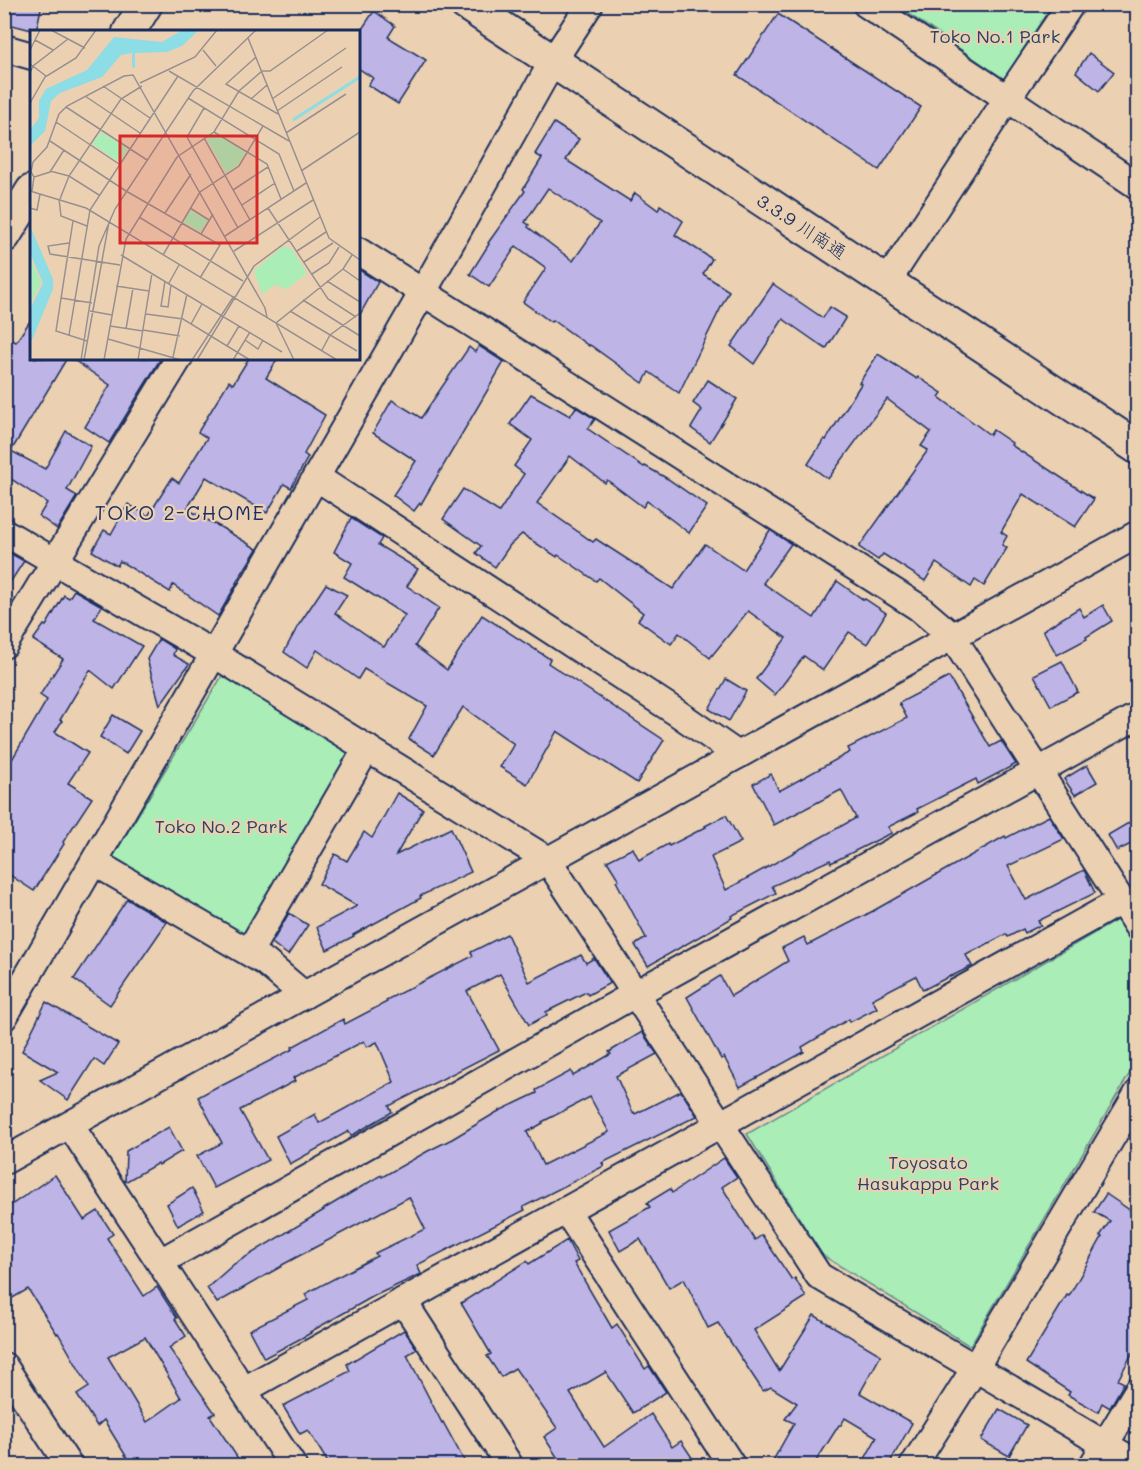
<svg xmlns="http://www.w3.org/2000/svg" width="1142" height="1470" font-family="Mali,'Klee One',sans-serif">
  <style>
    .green { fill: #aaedb7; stroke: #628e8a; stroke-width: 1.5 }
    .building { fill: #beb5e6; stroke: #1b2f5e; stroke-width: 1.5; fill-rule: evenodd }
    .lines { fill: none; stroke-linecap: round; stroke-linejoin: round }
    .minor-casing { stroke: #1b2f5e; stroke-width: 30 }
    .tertiary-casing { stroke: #1b2f5e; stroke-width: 36 }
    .minor { stroke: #ebd0b2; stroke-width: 26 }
    .tertiary { stroke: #ebd0b2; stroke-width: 32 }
    .labels { text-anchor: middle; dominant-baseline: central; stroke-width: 4.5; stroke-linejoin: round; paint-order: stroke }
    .park-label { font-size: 18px; fill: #294267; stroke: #ebd0b2 }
    .street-label { font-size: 18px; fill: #1b2f5e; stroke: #ebd0b2 }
    .neighbourhood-label { font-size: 20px; letter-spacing: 1.5px; fill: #1b2f5e; stroke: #ebd0b2 }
    .inset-river { fill: none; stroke: #8cdde6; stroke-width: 3 }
    .inset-road { fill: none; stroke: #989090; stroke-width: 1.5 }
    .view { fill: #d62828; fill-opacity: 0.15; stroke: #d62828; stroke-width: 3 }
    .inset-edge { fill: none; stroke: #1b2f5e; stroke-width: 3 }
  </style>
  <rect width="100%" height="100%" fill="#ebd0b2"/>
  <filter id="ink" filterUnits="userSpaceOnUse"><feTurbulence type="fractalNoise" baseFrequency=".0167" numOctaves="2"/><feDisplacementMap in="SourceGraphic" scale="12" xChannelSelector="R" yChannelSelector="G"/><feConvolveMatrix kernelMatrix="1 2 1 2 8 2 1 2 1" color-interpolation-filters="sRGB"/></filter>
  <g filter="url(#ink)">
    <!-- green -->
    <g class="green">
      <path d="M896,5H1052L1004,79Z"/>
      <path d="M225,671L353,749L244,940L112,858Z"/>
      <path d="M1117,920L1137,952V1061L970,1346L822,1255L747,1134Z"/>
    </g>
    <!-- building -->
    <g class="building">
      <path d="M4,4H42L36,31L4,23Z"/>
      <path d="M374,11L395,26L388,37L426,60L398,104L368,85L373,78L358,68V35Z"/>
      <path d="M778,14L921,107L879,170L737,75Z"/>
      <path d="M1089,53L1114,72L1099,91L1076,72Z"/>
      <path d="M554,123L579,139L566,160L630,201L635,193L658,210L660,205L683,221L675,235L712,259L703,274L729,291L679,393L649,372L643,383L590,345L589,346L553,320L551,322L523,302L546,268L516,246L489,287L470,274L489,244L488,243L525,191L523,189L542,158L535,154ZM548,188L600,223L573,261L528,227L529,225L525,222Z"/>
      <path d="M358,269L378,282L358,318Z"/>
      <path d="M773,284L823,318L830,307L846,317L826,349L783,319L754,364L731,346Z"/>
      <path d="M32,318V358H67L11,451L45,469L66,431L91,446L67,490L77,496L57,529L39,516L47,503L4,474V352L12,340L16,342Z"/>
      <path d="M479,346L504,362L421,504L420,503L414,511L393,495L416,461L373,433L392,400L421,418L469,347L475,352Z"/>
      <path d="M878,354L917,379L918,377L942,393L939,397L990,435L993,430L1012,443L1011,445L1094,499L1075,527L1023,494L1001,532L1007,536L1002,545L1007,548L984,586L975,580L971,587L936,563L925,581L883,554L878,560L859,547L928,450L921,446L931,432L887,399L828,479L808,464L824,439L826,440L861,384L859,383Z"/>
      <path d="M71,358H161L109,443L85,427L110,385Z"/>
      <path d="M249,358H278L266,378L325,415L304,454L308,457L291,488L284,484L267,513L206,477L187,509L222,528L257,549L236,583H237L218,616L173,585L170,592L120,561L117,566L92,551L104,530L111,534L128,504L148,516L172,478L179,483L207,438L198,432L229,381L233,384Z"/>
      <path d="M708,380L737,399L710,442L691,428L702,410L693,403Z"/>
      <path d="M531,394L570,416L576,407L595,419L588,429L644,467L645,466L668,479L707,506L689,533L647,501L643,507L607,480L605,483L570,456L537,503L593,542L596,539L673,589L705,544L743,570L770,530L791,544L763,583L814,618L837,581L864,600L865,599L886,613L867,644L849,632L823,670L804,656L775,695L756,679L786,638L748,611L710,658L679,633L671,644L638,620L643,613L599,578L596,581L558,555L557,557L522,534L510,545L495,567L476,553L481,546L443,519L463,489L499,512L524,474L514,466L532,440L510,424Z"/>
      <path d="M351,518L382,538L378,545L418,569L407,586L439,608L415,646L447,670L482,615L550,659L548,663L664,740L637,783L557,731L527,784L500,767L514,744L463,707L434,755L409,739L427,706L364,669L358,679L317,650L307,668L284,652L298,626L326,584L347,595L335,613L384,647L405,615L344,577L352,563L334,552Z"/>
      <path d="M4,550L24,561L4,592Z"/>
      <path d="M74,590L102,606L94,619L142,646L114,689L90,670L60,720L62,721L55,732L88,753L68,783L92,798L63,842L64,844L34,891L4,871V773L47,700L40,695L63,659L33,640L44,625L46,626L64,595L69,598Z"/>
      <path d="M1103,605L1112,621L1086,637L1087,639L1057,655L1043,630L1079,608L1084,617Z"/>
      <path d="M159,639L175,649L173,655L189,664L160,705L147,659Z"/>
      <path d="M1062,661L1078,692L1051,706L1034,675Z"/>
      <path d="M949,677L990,747L1001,741L1016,764L978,784L976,779L917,809L918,812L888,827L892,833L883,837L831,863L830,860L772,886L776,893L731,916L732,918L648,966L635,945L646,938L616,881L619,880L607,861L633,848L639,860L668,844L669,846L706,827L705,826L726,815L741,842L711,857L726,890L856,818L841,790L774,825L753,784L771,774L779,791L850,752L848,748L907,718L899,703Z"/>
      <path d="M726,679L746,691L729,721L709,709Z"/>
      <path d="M113,715L140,731L126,754L100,737Z"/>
      <path d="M1087,765L1097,782L1075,795L1064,779Z"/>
      <path d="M397,793L423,809L396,855L451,828L471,872L420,896L421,898L353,935L354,936L327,950L317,927L357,906L319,884L335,854L347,861L364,832L372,838Z"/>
      <path d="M1049,816L1064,839L1008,866L1026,900L1084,870L1095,893L1038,921L1041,925L1025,933L1023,929L1008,937L1006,934L966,955L972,966L950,977V976L923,990L916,976L872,999L877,1008L850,1022L849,1019L802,1047L804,1052L740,1087L724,1057L721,1059L687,997L720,976L731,996L788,961L782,948L804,937L808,945L873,911L1005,836L1006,838Z"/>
      <path d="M1137,818V841L1117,851L1108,835Z"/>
      <path d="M127,899L167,922L110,1005L74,979Z"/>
      <path d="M289,913L308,925L288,955L272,943Z"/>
      <path d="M507,934L529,982L581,955L586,963L594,958L610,983L588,995L586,992L546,1012L547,1015L529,1025L500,974L467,991L499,1050L389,1106L392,1112L351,1136L349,1131L290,1164L276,1136L315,1114L319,1123L394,1082L377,1042L367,1047L364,1041L293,1078L295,1081L240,1110L268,1160L214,1188L197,1156L222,1143L198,1097L222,1084L223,1085L293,1049L292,1047L343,1019L345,1024L387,1002L386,1000L473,956L471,952Z"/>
      <path d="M46,1002L118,1044L104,1066L94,1059L68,1100L40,1080L58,1072L22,1051Z"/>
      <path d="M642,1032L657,1054L616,1076L633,1113L634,1112L635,1114L681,1091L697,1116L602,1163L604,1166L523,1207L525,1210L417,1265L421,1274L374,1296L310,1332L311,1333L264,1358L249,1330L308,1300L305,1294L377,1256L375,1253L425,1229L409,1197L282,1265V1266L217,1303L207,1288L234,1264L324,1210V1209L381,1175L382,1177L428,1151L452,1139L497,1112L537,1093L536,1090L571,1071L573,1076L611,1054L609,1052ZM590,1097L609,1132L543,1165L527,1132L543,1123L542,1122Z"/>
      <path d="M169,1127L182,1151L159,1165L158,1163L125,1182L126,1151Z"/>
      <path d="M724,1158L737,1177L722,1187L755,1240L762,1235L792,1280L795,1278L806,1297L754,1330L779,1371L814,1315L881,1355L860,1393L912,1423L888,1466H861L877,1437L845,1418L841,1425H839L813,1466H770L794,1423L785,1419L797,1403L771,1387L763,1391L718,1323L708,1328L684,1279L669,1288L640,1239L620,1251L609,1230L650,1207L647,1203L670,1189L672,1193Z"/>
      <path d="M55,1175L84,1220L98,1211L113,1234L107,1238L144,1296L157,1287L177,1318L175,1319L186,1336L169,1348L215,1413L210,1416L243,1466H132L104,1420L97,1426L77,1395L89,1387L58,1333L57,1334L28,1289L4,1303V1210ZM145,1337L181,1398L147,1422L108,1357Z"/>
      <path d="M192,1188L204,1211L178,1226L167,1204Z"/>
      <path d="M1106,1194L1137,1215V1344L1118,1380L1124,1383L1113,1402L1110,1408L1102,1403L1098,1412L1068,1395L1070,1392L1026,1363L1067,1295L1069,1296L1102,1237L1100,1236L1110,1221L1094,1212Z"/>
      <path d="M567,1240L578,1261L574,1263L612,1328L617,1324L645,1369L649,1366L666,1392L633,1413L606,1372L570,1393L604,1447L651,1414L672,1447L681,1441L693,1459L683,1466H563L544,1437L557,1428L515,1368L501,1377L487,1356L491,1354L461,1303L527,1261L529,1264Z"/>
      <path d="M404,1330L417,1349L407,1355L442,1423L443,1422L467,1466H330L308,1430L300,1434L283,1406L350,1371L347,1364Z"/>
      <path d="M999,1409L1027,1425L1009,1456L981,1440Z"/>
    </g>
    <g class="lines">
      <!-- minor casing -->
      <g class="minor-casing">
        <g id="minor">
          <path d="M866,4L1138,186"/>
          <path d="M4,48L32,56"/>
          <path d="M358,251L918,607L952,636L1138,927"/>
          <path d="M887,282L1007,99L1071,4"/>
          <path d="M316,477L676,712L738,755"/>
          <path d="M4,532L214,654L548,860L819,1276L1138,1464"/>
          <path d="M4,645L179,358"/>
          <path d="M94,862L265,962L304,995"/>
          <path d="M249,952L367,748"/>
          <path d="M4,1017L423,292L553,61L590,4"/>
          <path d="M70,1125L293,1466"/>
          <path d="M4,1161L1138,534"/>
          <path d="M566,1210L732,1466"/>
          <path d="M160,1262L635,994L1132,719L1138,722"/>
          <path d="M403,1301L510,1466"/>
          <path d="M4,1366L69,1466"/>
          <path d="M244,1390L1121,901"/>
          <path d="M913,1466L975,1368L1138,1093"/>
          <path d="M1092,1466L1138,1390"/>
        </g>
      </g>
      <!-- tertiary casing -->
      <g class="tertiary-casing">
        <g id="tertiary">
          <path d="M466,4L1138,448"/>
          <path d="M129,32L146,4"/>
          <path d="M4,236L32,191"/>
        </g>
      </g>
      <!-- minor -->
      <use href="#minor" class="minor"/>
      <!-- tertiary -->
      <use href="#tertiary" class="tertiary"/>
    </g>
  </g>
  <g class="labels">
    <!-- park labels -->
    <g class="park-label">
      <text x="995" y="36">Toko No.1 Park</text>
      <text x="221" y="826">Toko No.2 Park</text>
      <text x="928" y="1162">Toyosato<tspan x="928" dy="21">Hasukappu Park</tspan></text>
    </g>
    <!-- street labels -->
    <g class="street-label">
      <text transform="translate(802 226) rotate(33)">3.3.9 川南通</text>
    </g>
    <!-- neighbourhood labels -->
    <g class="neighbourhood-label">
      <text x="180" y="512">TOKO 2-CHOME</text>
    </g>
  </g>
  <!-- overview -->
  <g transform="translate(30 30)">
    <rect width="330" height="330" fill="#ebd0b2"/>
    <path d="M71,102L98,119L89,132L62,114ZM184,103L216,122L207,136L196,143L176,108ZM160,180L178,190L170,202L153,192ZM253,216L262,219L277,243L257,259L245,255L232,264L224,241ZM0,227L11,253L0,274Z" fill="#aaedb7"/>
    <path d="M153,0H169L152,16L137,22L105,23V38L102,37V23L91,25L72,47L30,63L21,71L15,101L0,116V100L9,88V71L16,59L57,40L84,7L132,12ZM0,196L23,249V259L0,315V279L13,253L0,223Z" fill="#8cdde6"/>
    <path class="inset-river" d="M263,90L330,47"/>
    <path class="inset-road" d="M21,0L55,18M218,8L299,208L330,230M5,10L23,20M0,20L10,0M173,20L186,36M226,27L196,54L248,84M0,34L16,46M139,41L259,111M0,43L3,36L38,9M110,53L165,27L187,0M73,56L120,88M55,66L110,103M158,68L249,124L264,161M221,69L237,55M242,69L316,18M0,73L15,47L46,28L66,0M36,77L117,130M174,78L157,107L208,198M247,81L312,37M26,92L89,134M184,102L237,134L251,169M256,103L316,64M174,108L220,190M20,111L96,161L190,215L170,248M20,141L39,146L69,165M271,141L330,102M4,147L1,142L3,132L17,117L29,84L37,76L94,46L103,45L235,278L237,287M203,160L238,137M0,161L56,178L307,330M2,161L4,147L20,142L34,120M29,169L31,186L57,196M30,169L39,146L91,69L112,56M212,175L245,153M0,178L7,180L10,164M160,178L179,190M238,178L298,269L326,287M135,183L161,144M109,187L213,251M43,191L26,301L57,311M171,204L183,184M195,206L276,153M39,213L18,216L20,224L90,235M204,221L283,170M267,221L296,202M91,225L252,322M133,225L170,162L209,136L233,96M274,232L303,213M313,239L330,251M282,244L299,233L309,217M135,251L131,276L138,277L141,255M297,251L330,272M139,253L149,235M86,256L119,261M31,268L62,273M273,270L330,306M60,281L82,285M260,281L327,321M116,284L153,289L220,330M161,294L172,274M80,296L113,301M96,299L103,258M113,300L150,306M39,305L60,180L148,46M78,309L151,330M215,310L228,319L233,310M197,316L209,296M292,320L300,305L330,283M143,327L157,264M51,330L69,216L85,179L163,61L226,0M54,330L79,192M74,330L96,209L147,127L184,102L209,61L232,41H240L298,0M108,330L122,243M162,330L204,266M167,330L224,236L290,187M203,330L220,302M264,330L246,293L313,239L322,225"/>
    <path class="view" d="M90,106H227V213H90Z"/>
    <rect width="330" height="330" class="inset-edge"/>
  </g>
  <!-- margin -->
  <rect width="1142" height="1470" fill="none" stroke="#ebd0b2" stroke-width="24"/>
  <rect x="12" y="12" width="1118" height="1446" fill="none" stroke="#1b2f5e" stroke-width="2" filter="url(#ink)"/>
</svg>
